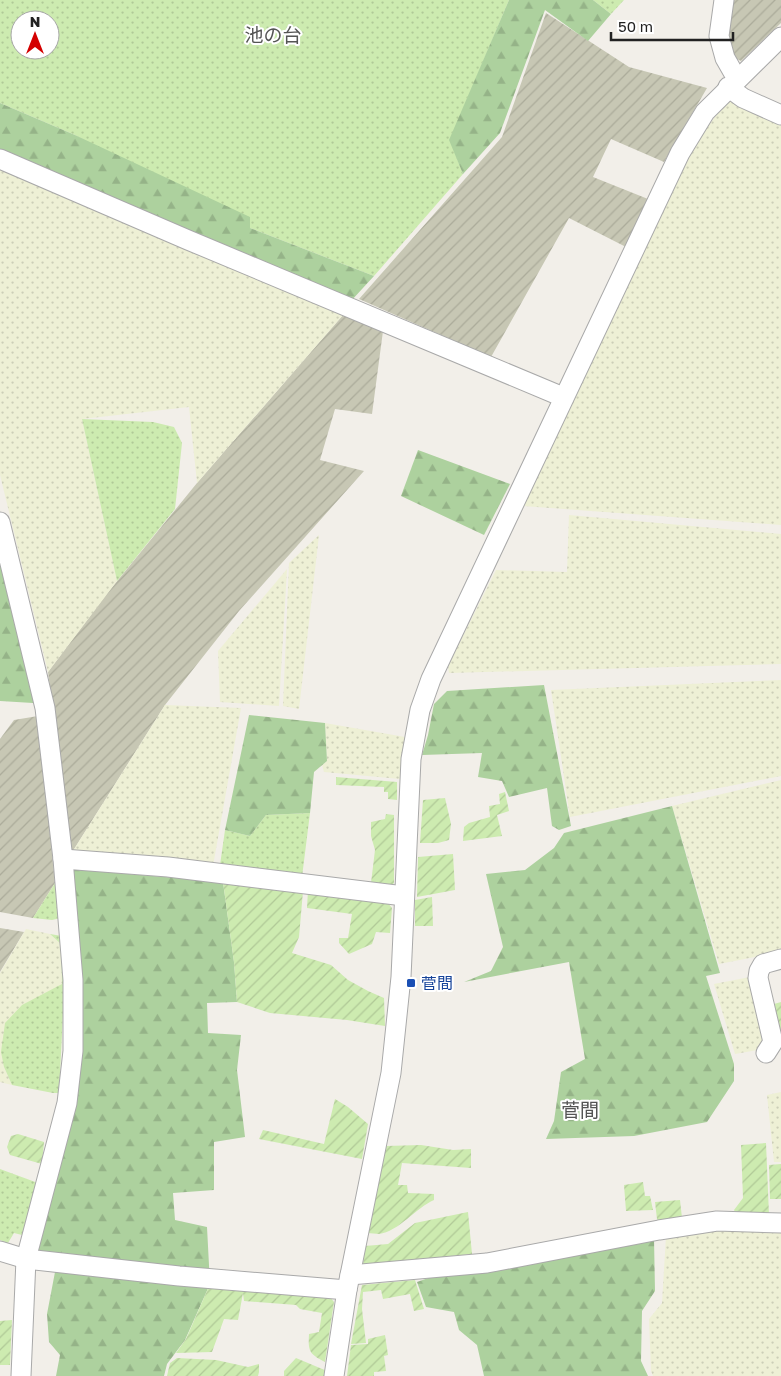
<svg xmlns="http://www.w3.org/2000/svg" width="781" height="1376" font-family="'Golos Text','Noto Sans JP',sans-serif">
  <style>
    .construction { fill: url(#construction-furrows) }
    .farmland { fill: url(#farmland-dots) }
    .grass { fill: url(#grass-dots); fill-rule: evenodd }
    .forest { fill: url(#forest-firs) }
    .garden { fill: url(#garden-furrows) }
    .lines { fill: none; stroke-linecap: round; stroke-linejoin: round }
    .minor-casing { stroke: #a9a9a9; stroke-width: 21 }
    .minor { stroke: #fff; stroke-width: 19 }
    .transit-dot { fill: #1a4fb4; stroke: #fff; stroke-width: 2 }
    .labels { text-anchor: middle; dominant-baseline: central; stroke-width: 4; stroke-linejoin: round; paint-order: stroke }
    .transit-label { font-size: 16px; fill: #164399; stroke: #fff; text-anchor: start }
    .quarter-label { font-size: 19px; fill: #555; stroke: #fff }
  </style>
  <defs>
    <pattern id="construction-furrows" width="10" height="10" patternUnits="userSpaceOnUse" patternTransform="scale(1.25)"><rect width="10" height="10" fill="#c7c7b4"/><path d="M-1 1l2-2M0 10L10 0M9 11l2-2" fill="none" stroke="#abab9a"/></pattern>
    <pattern id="farmland-dots" width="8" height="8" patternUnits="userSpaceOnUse" patternTransform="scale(1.25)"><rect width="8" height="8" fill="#eef0d5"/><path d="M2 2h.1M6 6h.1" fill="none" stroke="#ccceb7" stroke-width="1.8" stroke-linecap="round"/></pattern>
    <pattern id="grass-dots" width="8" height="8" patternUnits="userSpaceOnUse" patternTransform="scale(1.25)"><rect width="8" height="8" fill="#cdebb0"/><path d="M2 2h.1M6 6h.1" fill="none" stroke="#b0c997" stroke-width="1.8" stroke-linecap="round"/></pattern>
    <pattern id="forest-firs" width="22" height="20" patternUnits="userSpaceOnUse" patternTransform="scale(1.25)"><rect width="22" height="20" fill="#add19e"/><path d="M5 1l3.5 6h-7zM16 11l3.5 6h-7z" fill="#95b388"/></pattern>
    <pattern id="garden-furrows" width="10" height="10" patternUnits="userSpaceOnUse" patternTransform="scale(1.25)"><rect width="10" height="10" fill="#cdebb0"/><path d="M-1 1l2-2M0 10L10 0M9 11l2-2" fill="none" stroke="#b0c997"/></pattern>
  </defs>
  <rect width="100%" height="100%" fill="#f2efe9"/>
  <!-- construction -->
  <g class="construction">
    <path d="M732,0H781V23L741,61L733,57L726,40Z"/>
    <path d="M546,13L629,67L707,88L664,162L611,139L593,177L648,199L626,247L569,218L491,357L359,299L502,137Z"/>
    <path d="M343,315L383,331L372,414L335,409L320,460L364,471L239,611L165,705L71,854L48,672L105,596L197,483Z"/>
    <path d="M38,716L55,883L33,918L0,912V739L14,720Z"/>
    <path d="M0,928L24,932L0,972Z"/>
  </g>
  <!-- farmland -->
  <g class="farmland">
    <path d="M734,100L781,122V525L523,506L696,143L725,103Z"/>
    <path d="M0,168L343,315L197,483L189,407L82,419L117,581L48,672L0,475Z"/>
    <path d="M569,515L781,534V664L449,673L448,666L496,570L567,572Z"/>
    <path d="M319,535L299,709L283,706L289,563Z"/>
    <path d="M287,569L279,706L220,702L218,651Z"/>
    <path d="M781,680V776L570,817L551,690Z"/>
    <path d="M165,705L241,708L213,866L71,854Z"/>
    <path d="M325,723L405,737L400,779L324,772L322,765L327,761Z"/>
    <path d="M781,780V952L719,964L672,806Z"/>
    <path d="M26,929L50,934L61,944L62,984L4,1067L12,1085L0,1082V973Z"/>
    <path d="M750,977L767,1041L763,1049L735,1054L714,984Z"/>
    <path d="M781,1092V1162H774L767,1095Z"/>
    <path d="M723,1229L781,1230V1376H653L651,1371L649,1319L662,1303L666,1236Z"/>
  </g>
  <!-- grass -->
  <g class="grass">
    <path d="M0,0H509L450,140L463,174L374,276L250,228L75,135L0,103ZM20,20H50V50H20Z"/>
    <path d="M593,0H624L611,14Z"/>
    <path d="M82,419L153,422L174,427L182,443L175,509L117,581Z"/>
    <path d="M310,813L302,877L220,865L225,830L250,836L266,815Z"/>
    <path d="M55,883L61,918L52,920L33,918Z"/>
    <path d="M50,934L62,936L63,946V1015L59,1093H53L12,1085L4,1067L1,1052L5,1023L22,1005L62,984L61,944Z"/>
    <path d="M0,1169L38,1183L22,1235L14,1233L8,1243L0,1240Z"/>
  </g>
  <!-- forest -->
  <g class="forest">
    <path d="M509,0H593L611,14L588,41L545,10L500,133L463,174L449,140Z"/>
    <path d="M0,103L75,135L250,217V228L374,276L351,301L0,150Z"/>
    <path d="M418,450L510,484L484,535L401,496Z"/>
    <path d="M0,549L37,700L33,703L0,701Z"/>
    <path d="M544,685L571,826L559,830L552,826L547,788L509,797L502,781L478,777L482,753L422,755L428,735L434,704L447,691Z"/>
    <path d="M249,715L325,723L327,761L314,772L310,813L266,815L250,836L225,830Z"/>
    <path d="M672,806L720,973L706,976L734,1064V1081L707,1122L634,1136L546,1139L554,1121L561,1072L585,1059L569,962L464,982L491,971L503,947L486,874L525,870L554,848L564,833Z"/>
    <path d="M71,869L223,882L234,962L237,1002L207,1003L208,1033L241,1035L237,1070L245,1137L214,1142V1190L173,1193L175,1220L207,1227L210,1284L185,1340L167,1364L164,1376H56L60,1355L49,1342L47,1314L55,1272L34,1252L74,1108Z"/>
    <path d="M654,1238L655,1291L642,1311L641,1361L648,1376H484L477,1345L459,1330L454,1312L426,1307L417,1282L434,1276Z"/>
  </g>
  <!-- garden -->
  <g class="garden">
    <path d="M336,777L397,782V800L388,799V792H384V787L336,785Z"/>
    <path d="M505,792L509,811L497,815L502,836L463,841L464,827L469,823L490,817L489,806L500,804L499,794Z"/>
    <path d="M445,798L451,824L449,840L438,843H420L423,800Z"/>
    <path d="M386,814L394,815V883L390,887L371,883L375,850L371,836V822L385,819Z"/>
    <path d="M453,854L455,890L417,897L418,857Z"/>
    <path d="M223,882L303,891L299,937L292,953L331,965L348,980L368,991L384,998L385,1026L347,1020L270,1013L237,1002L234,962Z"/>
    <path d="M308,890L388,903L392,908L390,933L376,932L372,944L349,954L339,943V938H348L352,914L307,908Z"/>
    <path d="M432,897L433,926H415V900Z"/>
    <path d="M781,1002V1038L774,1004Z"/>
    <path d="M335,1099L348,1107L368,1124L362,1159L259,1139L263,1130L324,1144Z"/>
    <path d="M18,1134L44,1142L42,1164L10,1155L7,1147L11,1136Z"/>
    <path d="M766,1143L769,1215L736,1214L734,1210L743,1198L741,1145Z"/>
    <path d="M421,1145L453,1150L471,1149V1168L402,1163L398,1185H407L408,1193L434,1194V1200C417,1207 398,1232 379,1234C376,1234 371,1233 367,1233L386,1146Z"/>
    <path d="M781,1164V1199H770L769,1165Z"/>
    <path d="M643,1182L645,1196H650L653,1210L626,1211L624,1185Z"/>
    <path d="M680,1200L682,1218L659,1221L657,1219L655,1202Z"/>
    <path d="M468,1212L472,1254L363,1265L365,1246L388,1244L415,1223Z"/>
    <path d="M415,1280L424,1309L414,1311L410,1294L383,1299L381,1290L363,1292L362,1309L366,1343L351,1344L362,1285Z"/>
    <path d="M210,1284L330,1297L334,1302L325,1362C309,1354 308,1351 309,1334L319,1332L322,1313L300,1309L296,1305L244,1301L243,1293L238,1320L224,1319L212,1352L176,1353L186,1339Z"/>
    <path d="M12,1320L10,1365H0V1321Z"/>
    <path d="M385,1335L388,1355L384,1356L386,1371L374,1372V1376H347L351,1345L368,1344V1339Z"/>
    <path d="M177,1358L216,1360L248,1367L259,1364V1372L258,1376H167L170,1363Z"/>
    <path d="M296,1358L327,1371L326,1376H284V1371Z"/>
  </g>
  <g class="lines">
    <!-- minor casing -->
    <g class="minor-casing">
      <g id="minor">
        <path d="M724,0L719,36L725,58L737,79"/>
        <path d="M728,87L743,98L781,115"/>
        <path d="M0,159L188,240L563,397"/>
        <path d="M0,522L45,708L63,859L73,980V1051L67,1103L26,1259L21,1376"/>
        <path d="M63,859L168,867L404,896"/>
        <path d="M766,1053L773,1042L758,978L759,971L763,964L781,959"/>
        <path d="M0,1251L26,1259L179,1276L347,1290"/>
        <path d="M350,1275L487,1263L659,1230L717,1221L781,1223"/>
        <path d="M334,1376L347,1290L391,1073L401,977L411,759L420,710L431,679L680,153L705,112L781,37"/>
      </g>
    </g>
    <!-- minor -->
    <use href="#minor" class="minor"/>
  </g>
  <!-- markers -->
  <rect class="transit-dot" x="406" y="978" width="10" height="10" rx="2.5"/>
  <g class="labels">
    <!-- transit labels -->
    <g class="transit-label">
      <text x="421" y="983">菅間</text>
    </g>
    <!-- quarter labels -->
    <g class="quarter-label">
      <text x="273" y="34">池の台</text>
      <text x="580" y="1109">菅間</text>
    </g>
  </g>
  <!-- north arrow -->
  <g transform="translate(35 35)"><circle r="24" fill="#ffffff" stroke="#a7a7a7"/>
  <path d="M0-4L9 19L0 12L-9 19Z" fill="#d40000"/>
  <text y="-8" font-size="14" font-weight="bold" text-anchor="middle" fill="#222222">N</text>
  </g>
  <!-- scale -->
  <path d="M611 32v8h122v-8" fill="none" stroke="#222222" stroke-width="2.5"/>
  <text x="618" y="32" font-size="15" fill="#222222" stroke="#ffffff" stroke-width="4" paint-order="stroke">50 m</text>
</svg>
